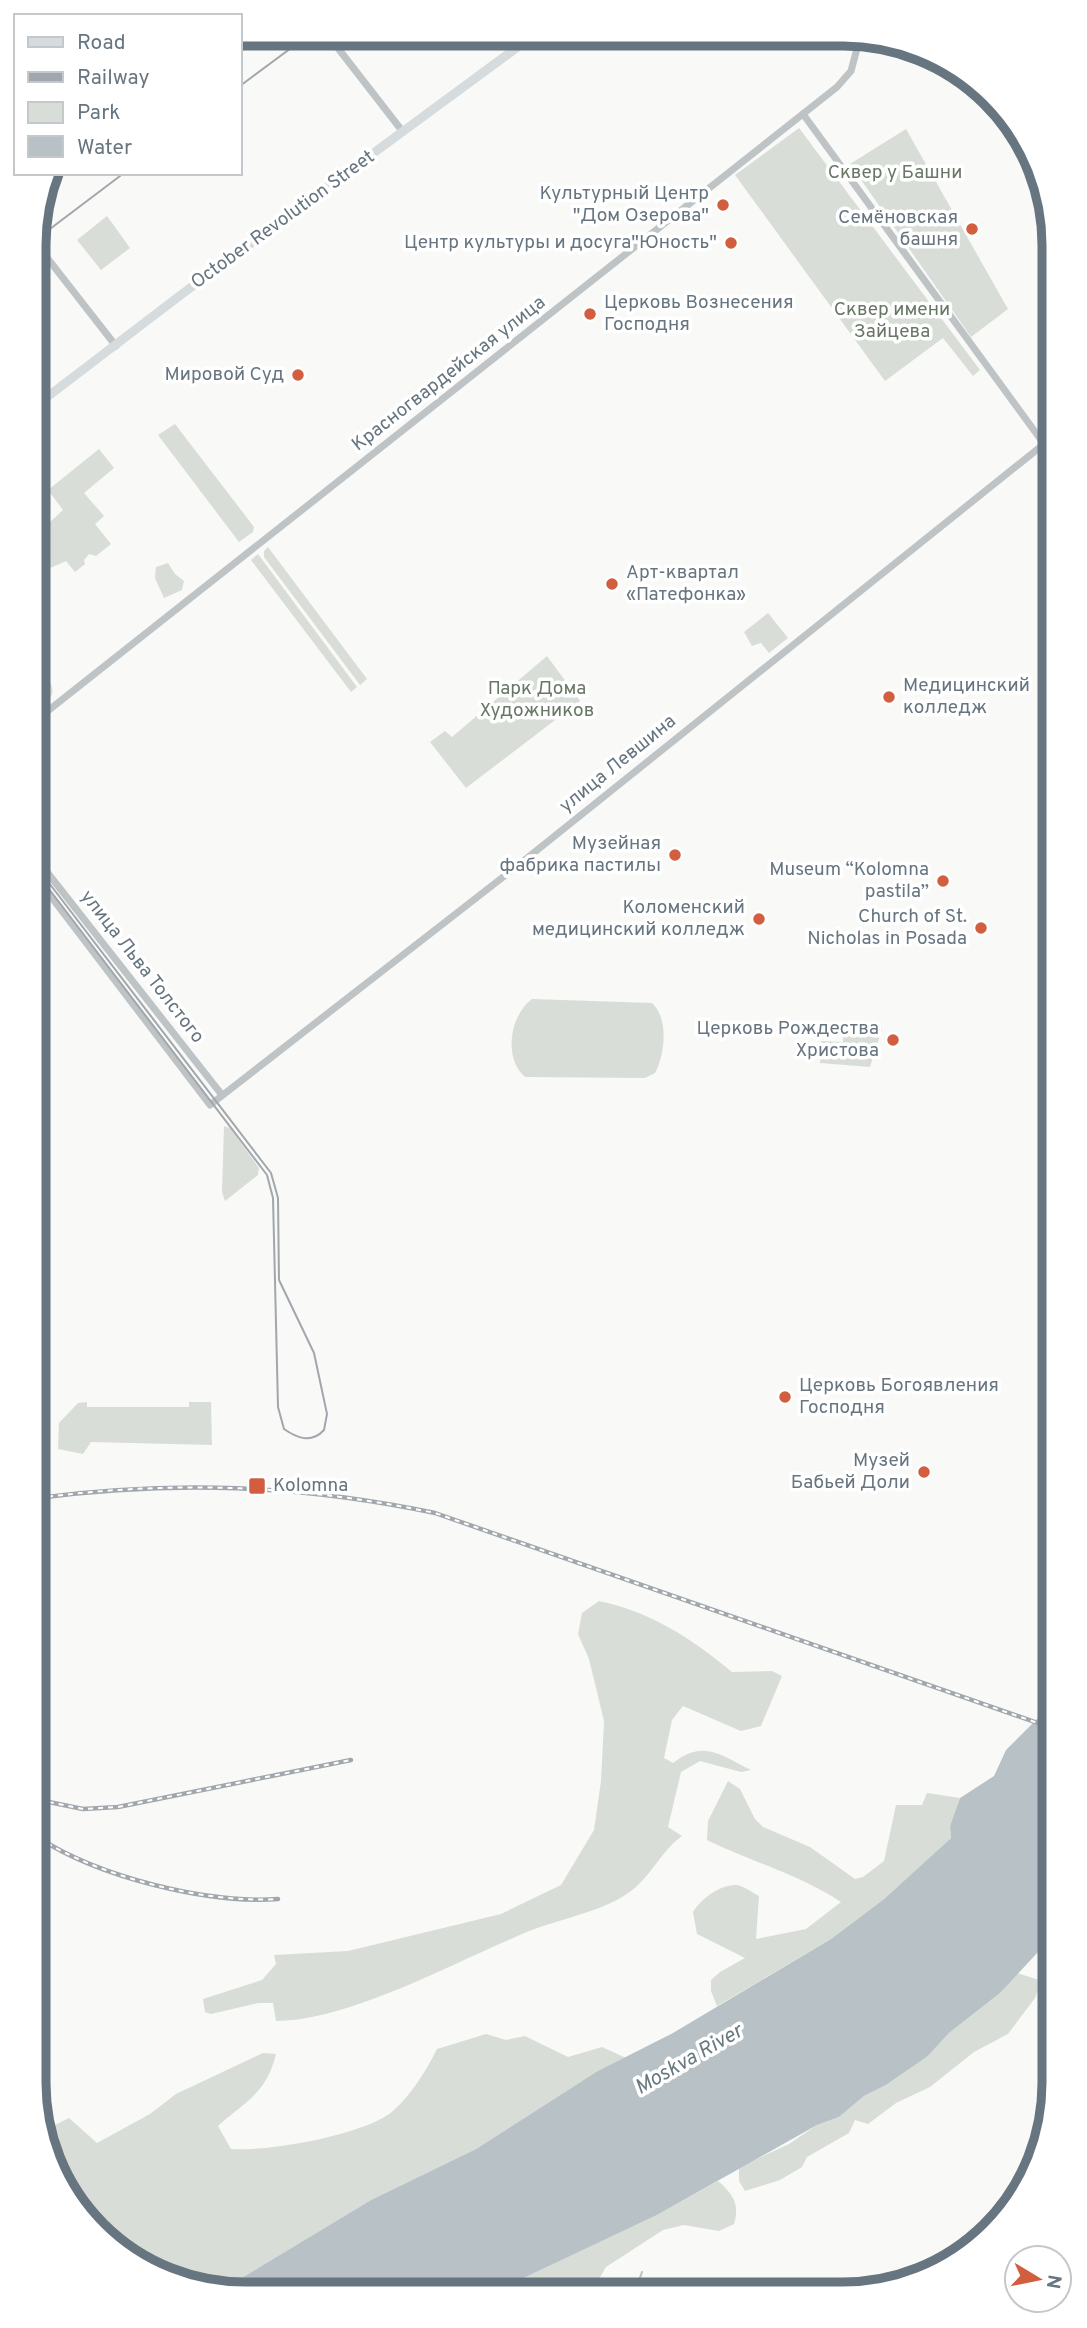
<svg xmlns="http://www.w3.org/2000/svg" width="1087" height="2328" font-family="Overpass,sans-serif">
  <style>
    .green { fill: #d9ddd7 }
    .water { fill: #b8c2c6 }
    .lines { fill: none; stroke-linecap: round; stroke-linejoin: round }
    .stream { stroke: #b8c2c6; stroke-width: 2 }
    .tertiary { stroke: #bec3c6; stroke-width: 7 }
    .primary { stroke: #d6dbde; stroke-width: 9 }
    .tram { stroke: #a1a7ac; stroke-width: 2 }
    .rail-casing { stroke: #a1a7ac; stroke-width: 4.5 }
    .rail { stroke: #fff; stroke-width: 2; stroke-dasharray: 5; stroke-linecap: butt }
    .poi-dot { fill: #d15f3f; stroke: #fff; stroke-width: 2.5 }
    .labels { text-anchor: middle; dominant-baseline: central; stroke-width: 7; stroke-linejoin: round; paint-order: stroke }
    .park-label { font-size: 19px; fill: #697866; stroke: #fff }
    .poi-label { font-size: 19px; fill: #66757f; stroke: #fff; text-anchor: end }
    .street-label { font-size: 19px; fill: #66757f; stroke: #fff }
    .water-label { font-size: 21px; font-style: italic; fill: #67797f; stroke: #fff }
    .rim { fill: none; stroke: #66757f; stroke-width: 9 }
  </style>
  <rect width="100%" height="100%" fill="#f9f9f7"/>
  <!-- green -->
  <g class="green">
    <path d="M799,128L980,370L973,376L943,338L885,381L735,175Z"/>
    <path d="M906,129L1008,309L971,337L850,164Z"/>
    <path d="M107,216L130,248L101,270L77,240Z"/>
    <path d="M175,424L254,527L253,532L239,542L158,435Z"/>
    <path d="M99,449L114,468L84,493L104,516L95,524L111,544L96,556L89,554L84,560L85,564L75,572L66,561L48,569L35,547V536L63,510L48,490Z"/>
    <path d="M268,547L367,679L360,685L264,557V551Z"/>
    <path d="M258,554L357,687L351,692L251,560Z"/>
    <path d="M168,563L175,574L184,581L182,590L164,598L155,578L156,567Z"/>
    <path d="M768,613L788,638L769,653L761,643L752,646L744,632Z"/>
    <path d="M547,656L580,701L466,788L430,742L445,731L452,737Z"/>
    <path d="M35,661C53,685 63,692 35,714Z"/>
    <path d="M532,999L652,1003C669,1019 665,1054 655,1073L645,1078L525,1077C503,1058 510,1015 532,999Z"/>
    <path d="M843,1023L882,1029L870,1067L820,1063L821,1041L843,1042Z"/>
    <path d="M224,1126L230,1128L259,1168L258,1175L225,1201L222,1192Z"/>
    <path d="M87,1402V1407H189V1402H211L212,1445L91,1442L83,1454L58,1449L59,1423L78,1403Z"/>
    <path d="M599,1601C651,1612 691,1638 732,1672L772,1671L782,1676L761,1726L741,1731L683,1706L672,1720L664,1758L673,1763C704,1739 720,1755 751,1770L741,1772L700,1761L681,1772L668,1827L682,1836C661,1851 652,1875 631,1891C605,1911 563,1918 532,1930C460,1959 351,2021 276,2021L273,2003H258L211,2014L205,2012L203,1999L262,1980L276,1964L274,1955L348,1951L501,1914L561,1885L594,1830L601,1781L604,1721L589,1659L578,1634L582,1613Z"/>
    <path d="M728,1781L740,1789L755,1819L763,1827L810,1847L855,1879L863,1877L884,1861L896,1805H922L927,1793L960,1798L950,1826L951,1838L884,1899L831,1939L717,2006L711,1991V1980L720,1972L745,1958L697,1934L693,1912C701,1899 720,1884 737,1885C744,1886 753,1893 759,1896L756,1939L806,1929L841,1902C802,1876 750,1861 707,1840L708,1821Z"/>
    <path d="M1017,1973L1042,1981L1035,1998L1008,2034L974,2052L930,2087L896,2103L868,2124L855,2120L849,2133L807,2157L802,2167L780,2180L745,2191L739,2181V2167L789,2144L817,2125L839,2117L864,2096L886,2085L928,2056L949,2033L1000,1993Z"/>
    <path d="M486,2034L506,2040L525,2036L568,2057L602,2047L626,2058L596,2072L476,2149L371,2200L220,2291H204L105,2242L69,2200L41,2138V2132L69,2118L97,2143L150,2114L176,2094L263,2053L276,2054C266,2094 247,2100 218,2126L231,2149C267,2152 365,2135 393,2111C411,2095 426,2071 437,2049Z"/>
    <path d="M718,2181C733,2194 740,2204 734,2224L719,2231L684,2225L663,2230L606,2267L599,2279L574,2289H488L511,2284L657,2215Z"/>
  </g>
  <!-- water -->
  <path class="water" d="M1052,1704L1053,1936L1000,1993L949,2033L928,2056L886,2085L864,2096L839,2117L817,2125L657,2215L511,2284L488,2289L220,2291L371,2200L476,2149L596,2072L673,2033L831,1939L884,1899L951,1838L950,1826L960,1798L994,1776L1006,1750Z"/>
  <g class="lines">
    <!-- stream -->
    <path class="stream" d="M636,2289L642,2272"/>
    <!-- tertiary -->
    <g class="tertiary">
      <path d="M327,34L403,132"/>
      <path d="M34,241L116,346"/>
      <path d="M35,721L837,87L851,71L860,37"/>
      <path d="M36,858L222,1095"/>
      <path d="M36,877L210,1105L516,867L1044,444L803,114"/>
    </g>
    <!-- primary -->
    <path class="primary" d="M34,407L182,294L534,35"/>
    <!-- tram -->
    <g class="tram">
      <path d="M240,86L310,34"/>
      <path d="M34,241L124,173"/>
      <path d="M36,866L271,1173L278,1198L279,1280L314,1353L327,1414L324,1430C311,1444 297,1438 284,1429L278,1407L273,1198L267,1175L36,872"/>
    </g>
    <!-- rail casing -->
    <g class="rail-casing">
      <g id="rail">
        <path d="M38,1498C174,1480 301,1485 435,1513L1052,1728"/>
        <path d="M39,1800L83,1809L118,1807L351,1760"/>
        <path d="M39,1838C99,1877 207,1904 278,1899"/>
      </g>
    </g>
    <!-- rail -->
    <use href="#rail" class="rail"/>
  </g>
  <!-- markers -->
  <g class="poi-dot">
    <circle cx="723" cy="205" r="7"/>
    <circle cx="972" cy="229" r="7"/>
    <circle cx="731" cy="243" r="7"/>
    <circle cx="590" cy="314" r="7"/>
    <circle cx="298" cy="375" r="7"/>
    <circle cx="612" cy="584" r="7"/>
    <circle cx="889" cy="697" r="7"/>
    <circle cx="675" cy="855" r="7"/>
    <circle cx="943" cy="881" r="7"/>
    <circle cx="759" cy="919" r="7"/>
    <circle cx="981" cy="928" r="7"/>
    <circle cx="893" cy="1040" r="7"/>
    <circle cx="785" cy="1397" r="7"/>
    <circle cx="924" cy="1472" r="7"/>
    <rect x="248" y="1477" width="18" height="18" rx="3.5"/>
  </g>
  <g class="labels">
    <!-- park labels -->
    <g class="park-label">
      <text x="895" y="173">Сквер у Башни</text>
      <text x="892" y="310">Сквер имени<tspan x="892" dy="22">Зайцева</tspan></text>
      <text x="537" y="689">Парк Дома<tspan x="537" dy="22">Художников</tspan></text>
    </g>
    <!-- poi labels -->
    <g class="poi-label">
      <text x="709" y="194">Культурный Центр<tspan x="709" dy="22">"Дом Озерова"</tspan></text>
      <text x="958" y="218">Семёновская<tspan x="958" dy="22">башня</tspan></text>
      <text x="717" y="243">Центр культуры и досуга"Юность"</text>
      <text x="604" y="303" text-anchor="start">Церковь Вознесения<tspan x="604" dy="22">Господня</tspan></text>
      <text x="284" y="375">Мировой Суд</text>
      <text x="626" y="573" text-anchor="start">Арт-квартал<tspan x="626" dy="22">«Патефонка»</tspan></text>
      <text x="903" y="686" text-anchor="start">Медицинский<tspan x="903" dy="22">колледж</tspan></text>
      <text x="661" y="844">Музейная<tspan x="661" dy="22">фабрика пастилы</tspan></text>
      <text x="929" y="870">Museum “Kolomna<tspan x="929" dy="22">pastila”</tspan></text>
      <text x="745" y="908">Коломенский<tspan x="745" dy="22">медицинский колледж</tspan></text>
      <text x="967" y="917">Church of St.<tspan x="967" dy="22">Nicholas in Posada</tspan></text>
      <text x="879" y="1029">Церковь Рождества<tspan x="879" dy="22">Христова</tspan></text>
      <text x="799" y="1386" text-anchor="start">Церковь Богоявления<tspan x="799" dy="22">Господня</tspan></text>
      <text x="910" y="1461">Музей<tspan x="910" dy="22">Бабьей Доли</tspan></text>
      <text x="273" y="1486" text-anchor="start">Kolomna</text>
    </g>
    <!-- street labels -->
    <g class="street-label">
      <text transform="translate(283 220) rotate(-36)">October Revolution Street</text>
      <text transform="translate(449 374) rotate(-38)">Красногвардейская улица</text>
      <text transform="translate(618 764) rotate(-39)">улица Левшина</text>
      <text transform="translate(142 967) rotate(52)">улица Льва Толстого</text>
    </g>
    <!-- water labels -->
    <g class="water-label">
      <text transform="translate(689 2060) rotate(-30)">Moskva River</text>
    </g>
  </g>
  <!-- crop -->
  <path d="M0 0H1087V2328H0ZM245 46H843A199 199 0 0 1 1042 245V2083A199 199 0 0 1 843 2282H245A199 199 0 0 1 46 2083V245A199 199 0 0 1 245 46Z" fill="#fff" fill-rule="evenodd"/>
  <path class="rim" d="M245 46H843A199 199 0 0 1 1042 245V2083A199 199 0 0 1 843 2282H245A199 199 0 0 1 46 2083V245A199 199 0 0 1 245 46Z"/>
  <!-- legend -->
  <rect x="14" y="14" width="228" height="161" fill="#ffffff" stroke="#c2c8cc" stroke-width="2"/>
  <rect x="28" y="37" width="35" height="10" fill="#d6dbde" stroke="#c2c8cc" stroke-width="2"/>
  <text x="77" y="49" font-size="21" fill="#66757f">Road</text>
  <rect x="28" y="72" width="35" height="10" fill="#a1a7ac" stroke="#c2c8cc" stroke-width="2"/>
  <text x="77" y="84" font-size="21" fill="#66757f">Railway</text>
  <rect x="28" y="102" width="35" height="21" fill="#d9ddd7" stroke="#c2c8cc" stroke-width="2"/>
  <text x="77" y="119" font-size="21" fill="#66757f">Park</text>
  <rect x="28" y="136" width="35" height="21" fill="#b8c2c6" stroke="#c2c8cc" stroke-width="2"/>
  <text x="77" y="154" font-size="21" fill="#66757f">Water</text>
  <!-- north arrow -->
  <g transform="translate(1038 2279) rotate(100)"><circle r="33" fill="#ffffff" stroke="#c2c8cc" stroke-width="2"/>
  <path d="M0-5L12 26L0 18L-12 26Z" fill="#d15f3f"/>
  <text y="-10" font-size="19" font-weight="bold" text-anchor="middle" fill="#66757f">N</text>
  </g>
</svg>
